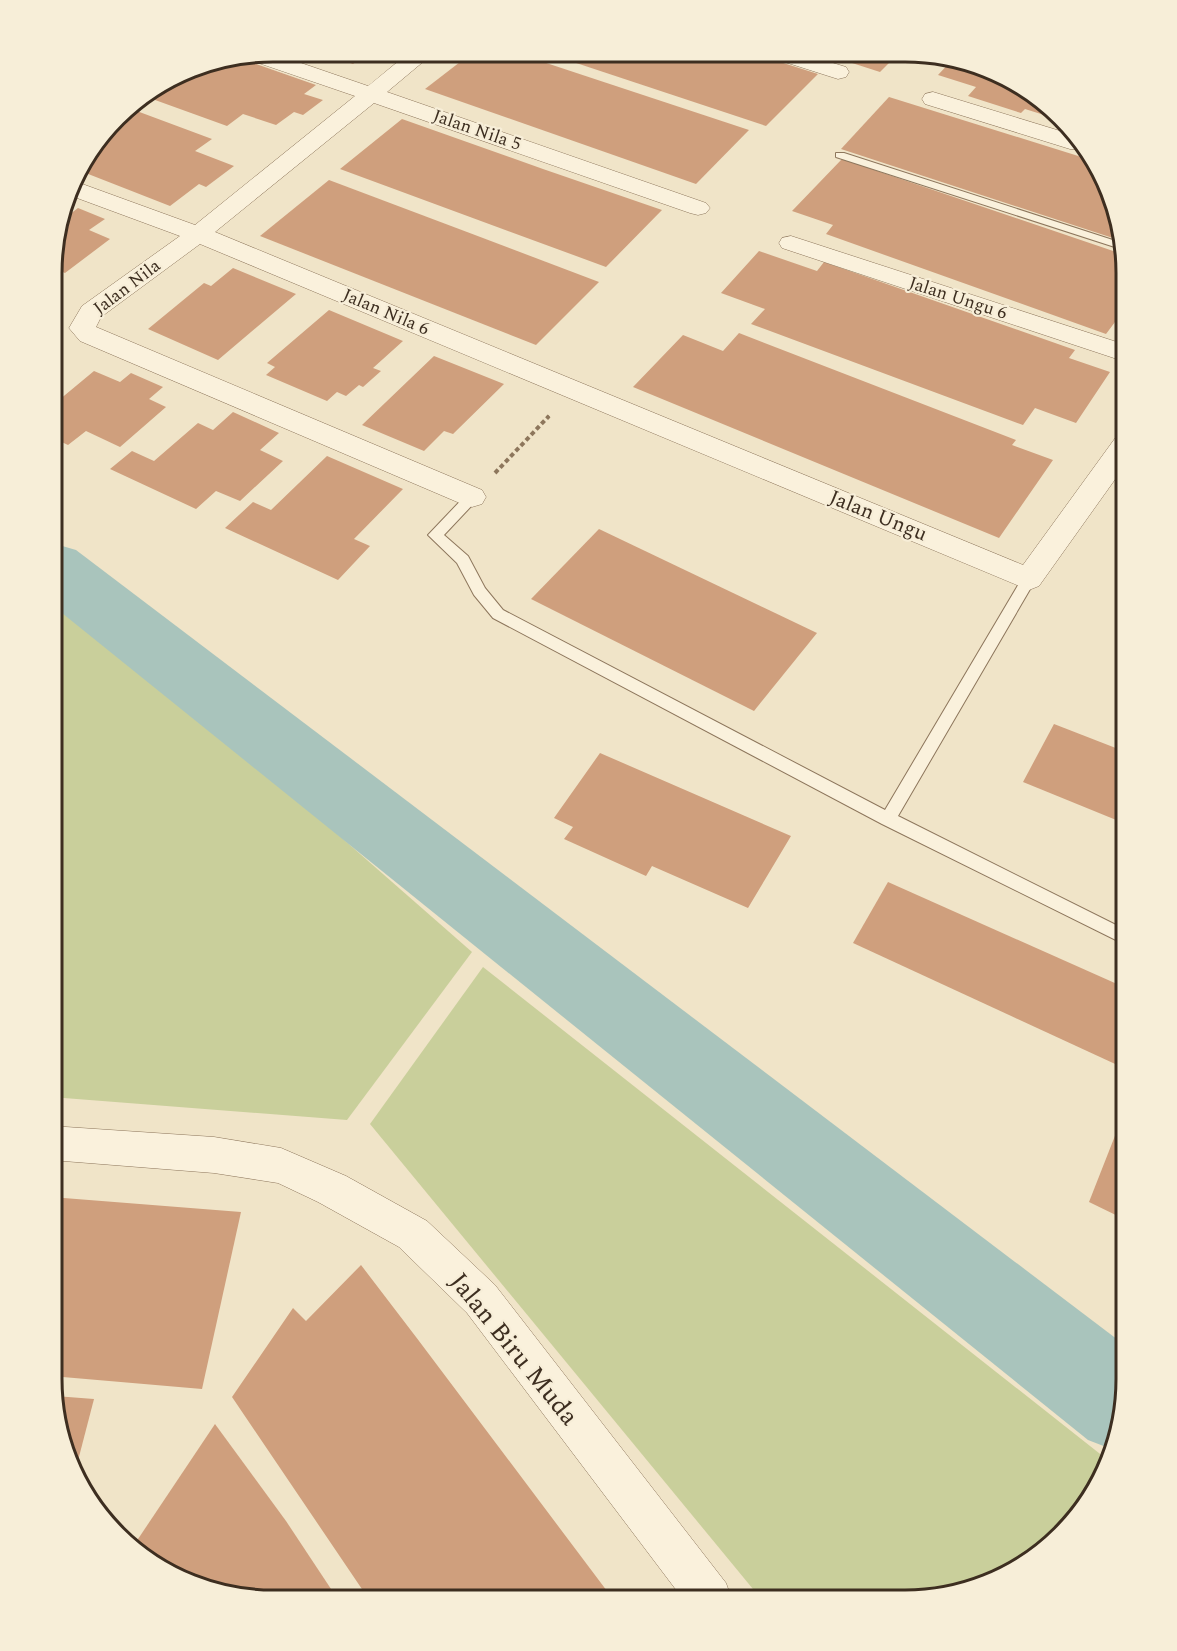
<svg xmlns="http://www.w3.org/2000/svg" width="1177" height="1651" font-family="Spectral,serif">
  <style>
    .green { fill: #c9cf9b }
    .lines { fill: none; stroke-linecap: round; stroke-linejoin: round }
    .river { fill: #a9c4bc; fill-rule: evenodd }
    .building { fill: #cf9f7d }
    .service-casing { stroke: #8d765c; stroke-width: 2 }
    .minor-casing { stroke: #8d765c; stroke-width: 1 }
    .path-far1 { stroke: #8d765c; stroke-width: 3; stroke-dasharray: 3 2; stroke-linecap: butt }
    .path { stroke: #8d765c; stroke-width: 4; stroke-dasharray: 4.5 3; stroke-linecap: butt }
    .service { fill: #faf1dc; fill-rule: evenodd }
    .minor { fill: #faf1dc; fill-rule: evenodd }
    .labels { text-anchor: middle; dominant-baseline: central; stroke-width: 4.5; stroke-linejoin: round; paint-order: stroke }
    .far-street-label { font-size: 18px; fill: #3d2e20; stroke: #f7eed8 }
    .street-label { font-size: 21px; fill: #3d2e20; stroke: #f7eed8 }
    .near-street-label { font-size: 26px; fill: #3d2e20; stroke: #f7eed8 }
    .rim { fill: none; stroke: #3d2e20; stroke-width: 3 }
  </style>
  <rect width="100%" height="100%" fill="#f0e4c8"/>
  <!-- green -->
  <g class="green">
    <path d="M68,598L472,952L347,1120L51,1097L52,612Z"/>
    <path d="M483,967L1109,1461L1089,1502L1050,1545L1002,1577L905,1600H762L370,1124Z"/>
  </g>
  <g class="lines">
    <!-- river -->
    <path class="river" d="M52,543L76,550L1126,1346L1125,1394L1114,1450L1088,1440L52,605Z"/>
  </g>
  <!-- building -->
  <g class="building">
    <path d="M330,51H370L353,64L318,52Z"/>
    <path d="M473,52H513L749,130L696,184L425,89Z"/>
    <path d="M543,52H749L818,74L766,126Z"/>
    <path d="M821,53H899L880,72Z"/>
    <path d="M236,57L316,85L304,94L323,100L303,115L294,112L276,125L243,114L227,126L144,96L201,63Z"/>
    <path d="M952,60L1039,97L1057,119L1025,109L1021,113L968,96L976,87L938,75Z"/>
    <path d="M889,97L1091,160L1103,175L1119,240L841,149Z"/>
    <path d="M126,107L212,139L195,151L234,166L206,187L199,184L170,206L78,170L80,162Z"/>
    <path d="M402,119L543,169L662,210L606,267L340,169Z"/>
    <path d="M842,159L1122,254L1126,272V326L1115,322L1106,334L826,234L833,225L792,211Z"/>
    <path d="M329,180L475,235L599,282L536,345L260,236Z"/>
    <path d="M78,208L105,219L89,230L110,239L65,273L53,268V243L62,217L65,218Z"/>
    <path d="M759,251L817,271L824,262L1075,350L1069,358L1110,372L1076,423L1035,408L1023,425L751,324L765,309L721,293Z"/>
    <path d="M233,268L296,294L218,360L148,329L204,283L211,286Z"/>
    <path d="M329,310L403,341L373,368L381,371L363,387L359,385L346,396L337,392L327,401L266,375L275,367L267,363Z"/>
    <path d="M739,333L1016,440L1012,445L1053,460L999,538L633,387L683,335L723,351Z"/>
    <path d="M434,356L504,384L453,434L444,431L424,451L362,425Z"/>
    <path d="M94,371L120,382L131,373L163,387L149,399L166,407L120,447L86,431L68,445L53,438V405Z"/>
    <path d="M233,412L279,433L260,450L283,461L240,501L216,491L196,509L110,469L132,451L154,461L198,423L213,430Z"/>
    <path d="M327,456L403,489L354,539L370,546L338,580L225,528L253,502L271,510Z"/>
    <path d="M599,529L817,633L754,711L531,599Z"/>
    <path d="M1054,724L1126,752V824L1023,782Z"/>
    <path d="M600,753L791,836L748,908L652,866L646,876L564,839L573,827L554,818Z"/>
    <path d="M888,882L1126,988V1069L853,943Z"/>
    <path d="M1120,1123L1126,1126V1220L1089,1202Z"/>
    <path d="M51,1197L241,1212L202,1389L51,1376Z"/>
    <path d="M361,1265L416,1337L613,1599L368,1598L232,1397L293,1308L306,1321Z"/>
    <path d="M55,1396L94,1399L74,1476Z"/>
    <path d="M215,1424L286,1521L337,1598H244L149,1563L132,1548Z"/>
  </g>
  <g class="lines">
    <!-- service casing -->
    <g class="service-casing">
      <g id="service">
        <path d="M836,153H844L1119,242L1121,249L836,157Z"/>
        <path d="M472,492L479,497L477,500L444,535L468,556L485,588L503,610L885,810L1024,575H1034L1036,579L898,816L1126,930V945L882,824L493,618L474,595L457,563L428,535L467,494Z"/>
      </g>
    </g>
    <!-- minor casing -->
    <g class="minor-casing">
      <g id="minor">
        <path d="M411,51H436L387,92L706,203L710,208L706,213L698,215L690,213L374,103L215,232L1023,565L1116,437L1126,435V464L1039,586L1029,590L200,244L101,317L96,327L482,490L486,497L482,504L472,507L462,504L80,341L69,328L82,306L180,236L69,195L74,181L195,225L355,96L247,59L245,56L269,52L368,86Z"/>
        <path d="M766,52L800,53L846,67L849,72L846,77L838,79L769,57Z"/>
        <path d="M933,92L1070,134L1083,150L1070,149L925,104L922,99L925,94Z"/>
        <path d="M791,236L1126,345V362L782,248L779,243L782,238Z"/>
        <path d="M51,1126L214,1137L281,1148L346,1176L427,1221L495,1285L726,1583L732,1600L683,1599L467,1313L399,1247L318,1202L278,1183L214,1173L51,1160Z"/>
      </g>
    </g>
    <!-- path-far1 -->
    <path class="path-far1" d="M547,418L550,415"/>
    <!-- path -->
    <path class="path" d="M495,473L549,416"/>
    <!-- service -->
    <use href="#service" class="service"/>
    <!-- minor -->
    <use href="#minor" class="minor"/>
  </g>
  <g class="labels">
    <!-- far-street labels -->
    <g class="far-street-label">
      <text transform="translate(477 130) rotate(19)">Jalan Nila 5</text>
      <text transform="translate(127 287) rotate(-37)">Jalan Nila</text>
      <text transform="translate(958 298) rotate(18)">Jalan Ungu 6</text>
      <text transform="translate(386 312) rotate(23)">Jalan Nila 6</text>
    </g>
    <!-- street labels -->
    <g class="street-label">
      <text transform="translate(878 516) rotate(22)">Jalan Ungu</text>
    </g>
    <!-- near-street labels -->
    <g class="near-street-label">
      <text transform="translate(514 1349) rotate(51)">Jalan Biru Muda</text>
    </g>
  </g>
  <!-- crop -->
  <path d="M0 0H1177V1651H0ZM273 62H905A211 211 0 0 1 1116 273V1379A211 211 0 0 1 905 1590H273A211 211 0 0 1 62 1379V273A211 211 0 0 1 273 62Z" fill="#f7eed8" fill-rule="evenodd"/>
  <path class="rim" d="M273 62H905A211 211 0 0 1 1116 273V1379A211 211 0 0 1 905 1590H273A211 211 0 0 1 62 1379V273A211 211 0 0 1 273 62Z"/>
</svg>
